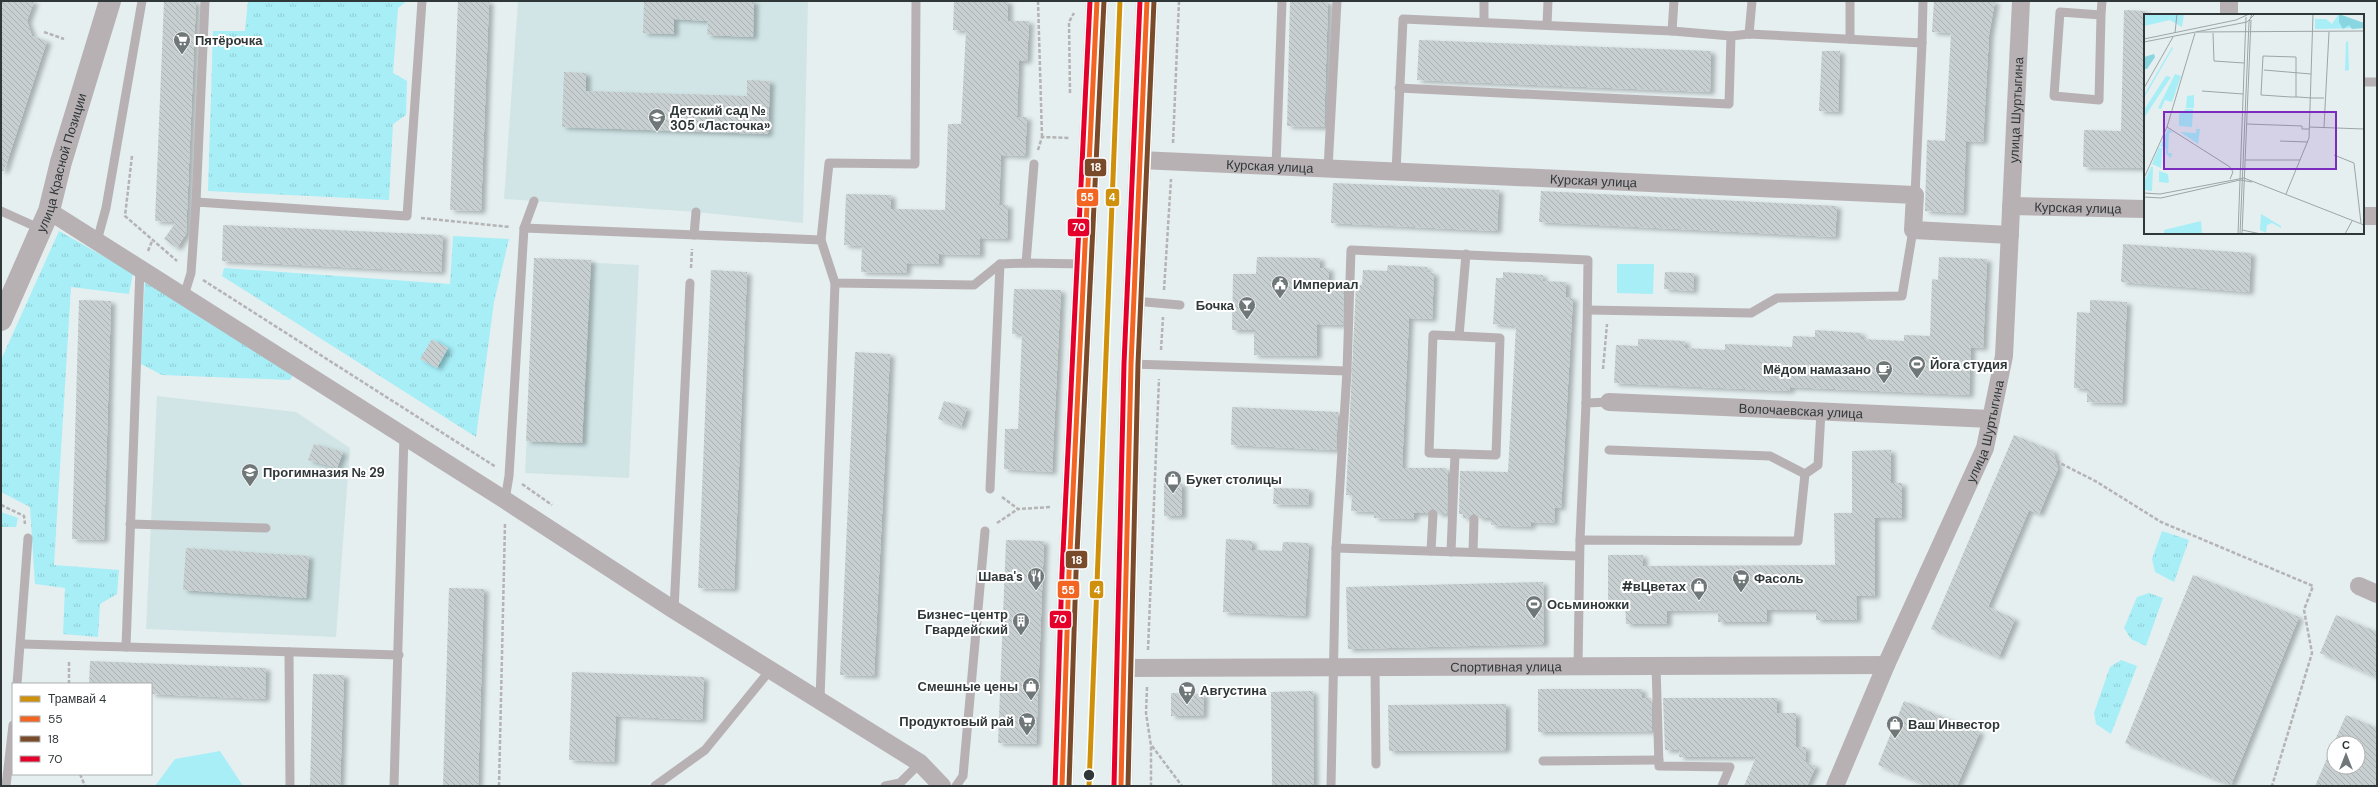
<svg xmlns="http://www.w3.org/2000/svg" width="2378" height="787" font-family="'DM Sans',sans-serif">
  <style>
    .built { fill: #d1e5e7 }
    .grass { fill: url(#grass-tufts) }
    .park { fill: #a7eef7 }
    .building { fill: url(#building-back-hatch); fill-rule: evenodd; filter: url(#shadow) }
    .lines { fill: none; stroke-linecap: round; stroke-linejoin: round }
    .path { stroke: #b5b3b4; stroke-width: 2.5; stroke-dasharray: 4 2; stroke-linecap: butt }
    .service { stroke: #b8b1b4; stroke-width: 9 }
    .minor { stroke: #b8b1b4; stroke-width: 18 }
    .tertiary { stroke: #b8b1b4; stroke-width: 22 }
    .secondary { stroke: #b6afb3; stroke-width: 22 }
    .bus-1-casing { stroke: #fff; stroke-width: 8 }
    .bus-2-casing { stroke: #fff; stroke-width: 8 }
    .bus-3-casing { stroke: #fff; stroke-width: 8 }
    .bus-1 { stroke: #f26522; stroke-width: 5 }
    .bus-2 { stroke: #7a4b2a; stroke-width: 5 }
    .bus-3 { stroke: #e4002b; stroke-width: 5 }
    .tram-1-casing { stroke: #fff; stroke-width: 8 }
    .tram-1 { stroke: #cf900b; stroke-width: 5 }
    .stop-dot { fill: #303738; stroke: #fff; stroke-width: 1.5 }
    .labels { text-anchor: middle; dominant-baseline: central; stroke-width: 4; stroke-linejoin: round; paint-order: stroke }
    .poi-label { font-size: 13px; font-weight: bold; fill: #303738; stroke: #fff; text-anchor: start }
    .street-label { font-size: 13px; fill: #303738; stroke: #fff }
    .inset-road { fill: none; stroke: #9da5a6; stroke-width: 1 }
    .view { fill: #7b2cbf; fill-opacity: 0.15; stroke: #7b2cbf; stroke-width: 2 }
    .inset-edge { fill: none; stroke: #303738; stroke-width: 2 }
    .line-badge { stroke: #fff; stroke-width: 1.5 }
    .badge-label { font-size: 11px; text-anchor: middle; font-weight: bold; fill: #fff }
  </style>
  <defs>
    <pattern id="grass-tufts" width="24" height="20" patternUnits="userSpaceOnUse"><rect width="24" height="20" fill="#a7eef7"/><path d="M3 7l-1-3M5 7V3M7 7l1-3M15 17l-1-3M17 17v-4M19 17l1-3" fill="none" stroke="#90cdd4"/></pattern>
    <pattern id="building-back-hatch" width="6" height="6" patternUnits="userSpaceOnUse"><rect width="6" height="6" fill="#c7cfd0"/><path d="M-1 5l2 2M0 0l6 6M5-1l2 2" fill="none" stroke="#abb2b3"/></pattern>
    <filter id="shadow"><feDropShadow dx="4.5" dy="2.5" stdDeviation="2" flood-color="#0004"/></filter>
  </defs>
  <rect width="100%" height="100%" fill="#e5eff0"/>
  <!-- built -->
  <g class="built">
    <path d="M518,1H808L803,223L696,212L504,199Z"/>
    <path d="M536,260L639,265L629,478L525,473Z"/>
    <path d="M157,396L296,412L350,448L336,637L146,629Z"/>
  </g>
  <!-- grass -->
  <g class="grass">
    <path d="M248,1H407L398,8L393,73L407,81L406,115L393,124L389,200L208,191L213,31H245Z"/>
    <path d="M59,231L133,273L129,294L71,287L54,565L119,570L117,594L100,604L98,637L63,634L65,588L35,584L30,507L1,492V360Z"/>
    <path d="M453,236L509,239L494,302L476,437L222,276L224,268L450,284Z"/>
    <path d="M145,277L295,372L290,380L162,375L141,364Z"/>
    <path d="M1,512L18,518L16,527H1Z"/>
    <path d="M2162,531L2189,540L2174,582L2155,572L2152,559Z"/>
    <path d="M2149,593L2163,598L2146,646L2131,639L2124,628L2137,597Z"/>
    <path d="M2121,660L2137,666L2111,734L2096,724L2094,713L2110,667Z"/>
  </g>
  <!-- park -->
  <g class="park">
    <path d="M1617,264H1654L1653,294L1617,293Z"/>
    <path d="M220,751L243,786H155L175,759Z"/>
  </g>
  <!-- building -->
  <g class="building">
    <path d="M1,1H34L27,21L32,36L47,41L4,171H1Z"/>
    <path d="M164,1H196L186,234L177,248L164,239L176,222L155,221Z"/>
    <path d="M458,1H489L481,211L450,210Z"/>
    <path d="M644,1H754L753,37L707,35L708,21L674,19V34L643,33Z"/>
    <path d="M954,1H1008V21H1029L1027,61H1019L1017,117H1027L1025,156L1001,155L999,205H1008L1007,239L980,238V255L939,254V264L907,263L906,273L861,272L862,246L844,245L846,194L891,195V209L945,210L948,124H961L966,31L953,30Z"/>
    <path d="M1290,1H1328L1324,127L1287,126Z"/>
    <path d="M1934,1H1995L1989,35L1983,142L1966,141L1963,213L1925,211L1927,140L1945,141L1951,33L1932,32Z"/>
    <path d="M2124,10L2145,11V168L2083,167L2084,130L2121,131Z"/>
    <path d="M1419,40L1711,51L1710,92L1417,80Z"/>
    <path d="M1822,51H1840L1838,112L1819,111Z"/>
    <path d="M564,72L586,73V91L747,96V80L770,81L768,134L562,127Z"/>
    <path d="M1333,183L1499,190L1497,231L1331,223Z"/>
    <path d="M1541,191L1837,206L1835,237L1539,222Z"/>
    <path d="M223,225L443,235L441,272L222,261Z"/>
    <path d="M2123,244L2251,253L2249,292L2121,282Z"/>
    <path d="M1257,257L1320,258V268H1329V283L1344,284L1343,325L1317,324V356L1254,355V330H1232L1233,274H1256Z"/>
    <path d="M1939,257L1987,259L1983,348L1971,347L1969,395L1790,387V391L1614,383L1616,345L1638,346V339L1685,341V348L1725,350V344L1792,347L1793,336L1815,337V330L1861,333V339L1904,341V335L1930,336L1932,279L1938,280Z"/>
    <path d="M534,258L591,260L582,443L526,441Z"/>
    <path d="M1388,265L1427,267V272L1434,273L1432,319L1409,318L1402,468H1446V471H1448L1447,514H1439L1433,508L1427,513H1414V519L1374,518V512L1351,511L1352,495H1346L1356,285H1362L1363,270L1387,271Z"/>
    <path d="M711,270L747,272L734,589L698,588Z"/>
    <path d="M1503,272L1543,275L1542,281L1566,282V297L1573,298L1561,508L1555,507L1554,523L1531,522V527L1491,525V518H1480L1474,513L1468,518H1463V514H1459L1460,471L1508,472L1516,326L1493,324L1496,278H1503Z"/>
    <path d="M1665,272L1694,273L1693,291L1664,289Z"/>
    <path d="M1014,289L1061,290L1052,472L1004,469L1005,429H1018L1022,334H1012Z"/>
    <path d="M79,300L111,301L104,540L72,539Z"/>
    <path d="M2090,300L2127,302L2122,403L2087,402V389L2074,388L2077,312L2090,313Z"/>
    <path d="M432,339L448,348L437,368L420,359Z"/>
    <path d="M855,352L890,354L874,676L840,675Z"/>
    <path d="M944,401L967,408L961,427L938,419Z"/>
    <path d="M1232,407L1338,412L1336,450L1231,445Z"/>
    <path d="M2014,435L2053,451L2058,469L2039,514L2029,510L1988,607L2015,619L1999,657L1931,629Z"/>
    <path d="M314,444L343,452L337,468L308,460Z"/>
    <path d="M1891,450V483H1902V518H1875V596H1856L1857,620H1816V610H1767V622H1718V610L1667,611V624H1626L1625,599L1608,600V555H1643V566L1835,565L1834,513H1852V451Z"/>
    <rect x="1164" y="483" width="18" height="33"/>
    <path d="M1274,488L1309,489L1308,505L1273,504Z"/>
    <path d="M1226,539L1252,541V550L1282,551L1283,542L1309,543L1305,616L1223,612Z"/>
    <path d="M1006,540L1044,541L1036,744L998,743Z"/>
    <path d="M186,548L309,556L306,598L183,590Z"/>
    <path d="M2193,575L2299,617L2231,785L2125,743Z"/>
    <path d="M1543,582L1544,644L1348,649L1346,587Z"/>
    <path d="M449,588L484,589L478,786H443Z"/>
    <path d="M2336,615L2377,632V677L2320,653Z"/>
    <path d="M90,661L266,668L265,699L151,694V684H89Z"/>
    <path d="M572,672L704,677L702,720L616,716L614,762L569,760Z"/>
    <path d="M313,674L344,675L340,786H310Z"/>
    <path d="M1538,689H1642V698H1651L1652,731L1538,732Z"/>
    <path d="M1313,691L1314,786H1272L1271,692Z"/>
    <path d="M1171,693L1204,694L1203,716H1171Z"/>
    <path d="M1663,698H1777V713H1796V747H1806L1805,762L1816,766L1807,786H1744L1756,757H1679L1680,750H1665Z"/>
    <path d="M1904,701L1980,732L1957,786H1929L1878,765Z"/>
    <path d="M1506,704V750L1389,751L1388,705Z"/>
    <path d="M2346,715L2377,728V786H2315ZM2334,743H2358V767H2334Z"/>
  </g>
  <g class="lines">
    <!-- path -->
    <g class="path">
      <path d="M1038,1L1042,137"/>
      <path d="M44,32L64,39"/>
      <path d="M1070,93L1069,22L1074,13"/>
      <path d="M1173,143L1179,1"/>
      <path d="M1038,150L1042,137L1070,138"/>
      <path d="M132,156L125,216L177,261"/>
      <path d="M421,218L510,227"/>
      <path d="M148,251L152,241"/>
      <path d="M691,268L692,249"/>
      <path d="M203,280L496,467"/>
      <path d="M1164,290L1171,179"/>
      <path d="M1161,350L1163,317"/>
      <path d="M1603,369L1607,324"/>
      <path d="M2056,461L2097,482L2161,522L2313,586L2304,610L2312,653L2272,786"/>
      <path d="M522,484L552,505"/>
      <path d="M1002,497L1018,509L1051,507"/>
      <path d="M1,505L24,516L25,524"/>
      <path d="M997,523L1018,509"/>
      <path d="M1148,650L1159,379"/>
      <path d="M69,684V661"/>
      <path d="M1147,687L1146,713L1151,746V786"/>
      <path d="M1152,746L1182,786"/>
      <path d="M80,774L85,786"/>
      <path d="M499,786L505,523"/>
    </g>
    <!-- service -->
    <g class="service">
      <path d="M2101,15L2060,12L2054,96L2099,100L2101,15L2102,1"/>
      <path d="M1484,22V1"/>
      <path d="M1547,25L1548,1"/>
      <path d="M1672,31L1674,1"/>
      <path d="M1749,34L1752,1"/>
      <path d="M1850,39V1"/>
      <path d="M2363,82H2377"/>
      <path d="M1399,88L1729,104L1731,36L1749,34L1922,43L1923,1"/>
      <path d="M1276,167L1282,1"/>
      <path d="M1328,169L1337,1"/>
      <path d="M1396,172L1403,19L1672,31L1731,36"/>
      <path d="M1915,195L1922,43"/>
      <path d="M196,202L205,1"/>
      <path d="M1,211L41,229"/>
      <path d="M524,228L534,201"/>
      <path d="M694,235L696,212"/>
      <path d="M821,240L829,163L915,164L916,1"/>
      <path d="M97,241L106,208L142,1"/>
      <path d="M1026,263L1034,164"/>
      <path d="M184,296L191,273L196,202L407,216L422,1"/>
      <path d="M1134,301L1180,305"/>
      <path d="M1588,310L1751,313L1777,298L1902,296L1913,230"/>
      <path d="M1459,336L1500,338L1496,455L1429,453L1433,335L1459,336L1466,254"/>
      <path d="M1131,364L1347,371L1351,250L1588,260L1586,403L1580,540"/>
      <path d="M1586,403L1609,402"/>
      <path d="M1609,450L1770,456L1805,474"/>
      <path d="M990,489L1000,264"/>
      <path d="M505,500L509,476L524,228L821,240L835,283L974,285L1000,264L1026,263L1084,264"/>
      <path d="M130,524L266,528"/>
      <path d="M1336,548L1579,556"/>
      <path d="M1431,551L1433,514"/>
      <path d="M1451,552L1455,454"/>
      <path d="M1473,552L1474,519"/>
      <path d="M674,610L690,283"/>
      <path d="M22,644L399,655"/>
      <path d="M126,647L140,268"/>
      <path d="M289,652L290,786"/>
      <path d="M1578,665L1580,540L1798,541L1805,474L1818,465L1821,412"/>
      <path d="M1656,666L1659,766L1730,767L1722,786"/>
      <path d="M1375,667L1376,764"/>
      <path d="M17,684L28,538"/>
      <path d="M820,699L835,283"/>
      <path d="M1543,761L1659,760"/>
      <path d="M6,786L13,725"/>
      <path d="M394,786L404,435"/>
      <path d="M655,786L705,750L771,669"/>
      <path d="M885,786L900,783L920,763"/>
      <path d="M956,786L963,776L985,531"/>
      <path d="M1331,786L1336,548L1347,371"/>
    </g>
    <!-- minor -->
    <g class="minor">
      <path d="M2229,15V1"/>
      <path id="s1" d="M1140,160L1915,195L1913,230L2010,235"/>
      <path id="s2" d="M2011,206L2145,209"/>
      <path d="M49,211L505,500L674,610L920,763L942,786"/>
      <path d="M2363,216H2377"/>
      <path id="s3" d="M1609,402L1991,419"/>
      <path d="M2359,586L2377,594"/>
      <path id="s4" d="M1125,668L1886,665"/>
      <path id="s5" d="M1835,786L1886,665L1985,448L2004,356L2021,1"/>
    </g>
    <!-- tertiary -->
    <path class="tertiary" id="s6" d="M1,320L49,211L61,162L110,1"/>
    <!-- secondary -->
    <g class="secondary">
      <path d="M1062,786L1069,573L1097,1"/>
      <path d="M1121,786L1131,364L1147,1"/>
    </g>
    <!-- bus-1 casing -->
    <g class="bus-1-casing">
      <g id="bus-1">
        <path d="M1062,786L1069,573L1097,1"/>
        <path d="M1121,786L1131,364L1147,1"/>
      </g>
    </g>
    <!-- bus-2 casing -->
    <g class="bus-2-casing">
      <g id="bus-2">
        <path d="M1069,786L1076,573L1104,1"/>
        <path d="M1128,786L1138,364L1154,1"/>
      </g>
    </g>
    <!-- bus-3 casing -->
    <g class="bus-3-casing">
      <g id="bus-3">
        <path d="M1055,786L1062,573L1090,1"/>
        <path d="M1114,786L1124,364L1140,1"/>
      </g>
    </g>
    <!-- bus-1 -->
    <use href="#bus-1" class="bus-1"/>
    <!-- bus-2 -->
    <use href="#bus-2" class="bus-2"/>
    <!-- bus-3 -->
    <use href="#bus-3" class="bus-3"/>
    <!-- tram-1 casing -->
    <g class="tram-1-casing">
      <path id="tram-1" d="M1089,786L1120,1"/>
    </g>
    <!-- tram-1 -->
    <use href="#tram-1" class="tram-1"/>
  </g>
  <!-- icons -->
  <defs>
    <g id="supermarket-pin" transform="scale(0.9)"><path d="M0 17L-7.5 6A9.5 9.5 0 1 1 7.5 6Z" fill="#6f7778" stroke="#fff"/><path d="M-6-5.5h2.5l.6 2H6L4.5 2H-2.5L-4.4-4H-6ZM-1.5 3.2a1.3 1.3 0 1 0 .1 0ZM3 3.2a1.3 1.3 0 1 0 .1 0Z" fill="#fff"/></g>
    <g id="school-pin" transform="scale(0.9)"><path d="M0 17L-7.5 6A9.5 9.5 0 1 1 7.5 6Z" fill="#6f7778" stroke="#fff"/><path d="M0-5L7-2L0 1L-7-2ZM-4 1L0 2.5L4 1V4Q0 6-4 4Z" fill="#fff"/></g>
    <g id="civic-pin" transform="scale(0.9)"><path d="M0 17L-7.5 6A9.5 9.5 0 1 1 7.5 6Z" fill="#6f7778" stroke="#fff"/><path d="M-.6-6.5H3V-4.5H.6V-3L4-1V1h2V6H-6V1h2V-1L-.6-3ZM-1.2 2.5V6h2.4V2.5Z" fill="#fff"/></g>
    <g id="bar-pin" transform="scale(0.9)"><path d="M0 17L-7.5 6A9.5 9.5 0 1 1 7.5 6Z" fill="#6f7778" stroke="#fff"/><path d="M-6-5H6L.8 .8V4.5H3.5V6h-7V4.5H-.8V.8Z" fill="#fff"/></g>
    <g id="stadium-pin" transform="scale(0.9)"><path d="M0 17L-7.5 6A9.5 9.5 0 1 1 7.5 6Z" fill="#6f7778" stroke="#fff"/><path d="M0-5a6.5 5 0 1 0 0 10a6.5 5 0 1 0 0-10ZM-3.5-1.8h7v3.6h-7Z" fill="#fff"/></g>
    <g id="cafe-pin" transform="scale(0.9)"><path d="M0 17L-7.5 6A9.5 9.5 0 1 1 7.5 6Z" fill="#6f7778" stroke="#fff"/><path d="M-5.5-4.5H6V0H3Q3 3.5 0 3.5H-2.5Q-5.5 3.5-5.5 0ZM3-3.2v2h1.7v-2ZM-6 4.5H4V6H-6Z" fill="#fff"/></g>
    <g id="shop-pin" transform="scale(0.9)"><path d="M0 17L-7.5 6A9.5 9.5 0 1 1 7.5 6Z" fill="#6f7778" stroke="#fff"/><path d="M-5-2.5h2.3a2.7 3.5 0 0 1 5.4 0H5L5.5 6h-11ZM-1.5-2.5h3a1.5 2.3 0 0 0-3 0Z" fill="#fff"/></g>
    <g id="restaurant-pin" transform="scale(0.9)"><path d="M0 17L-7.5 6A9.5 9.5 0 1 1 7.5 6Z" fill="#6f7778" stroke="#fff"/><path d="M-5-6h1v4h1v-4h1v4h1v-4h1v5L-1.5 .5V6h-2V.5L-5-1ZM5-6V6H3V1.5H1.5Q1.5-4 5-6Z" fill="#fff"/></g>
    <g id="building-pin" transform="scale(0.9)"><path d="M0 17L-7.5 6A9.5 9.5 0 1 1 7.5 6Z" fill="#6f7778" stroke="#fff"/><path d="M-4-6H4V6H1V3H-1V6H-4ZM-2.5-4.3h1.7v1.8h-1.7ZM.8-4.3h1.7v1.8H.8ZM-2.5-1h1.7V.8h-1.7ZM.8-1h1.7V.8H.8Z" fill="#fff"/></g>
  </defs>
  <g fill-rule="evenodd">
    <use href="#supermarket-pin" x="182" y="40"/>
    <use href="#school-pin" x="657" y="117"/>
    <use href="#civic-pin" x="1280" y="284"/>
    <use href="#bar-pin" x="1247" y="305"/>
    <use href="#stadium-pin" x="1917" y="364"/>
    <use href="#cafe-pin" x="1884" y="369"/>
    <use href="#school-pin" x="250" y="472"/>
    <use href="#shop-pin" x="1173" y="479"/>
    <use href="#restaurant-pin" x="1036" y="576"/>
    <use href="#supermarket-pin" x="1741" y="578"/>
    <use href="#shop-pin" x="1699" y="586"/>
    <use href="#stadium-pin" x="1534" y="604"/>
    <use href="#building-pin" x="1021" y="621"/>
    <use href="#shop-pin" x="1031" y="686"/>
    <use href="#supermarket-pin" x="1187" y="690"/>
    <use href="#supermarket-pin" x="1027" y="721"/>
    <use href="#shop-pin" x="1895" y="724"/>
  </g>
  <!-- markers -->
  <circle class="stop-dot" cx="1089" cy="775" r="6"/>
  <g class="labels">
    <!-- poi labels -->
    <g class="poi-label">
      <text x="195" y="40">Пятёрочка</text>
      <text x="670" y="110">Детский сад №<tspan x="670" dy="15">305 «Ласточка»</tspan></text>
      <text x="1293" y="284">Империал</text>
      <text x="1234" y="305" text-anchor="end">Бочка</text>
      <text x="1930" y="364">Йога студия</text>
      <text x="1871" y="369" text-anchor="end">Мёдом намазано</text>
      <text x="263" y="472">Прогимназия № 29</text>
      <text x="1186" y="479">Букет столицы</text>
      <text x="1023" y="576" text-anchor="end">Шава's</text>
      <text x="1754" y="578">Фасоль</text>
      <text x="1686" y="586" text-anchor="end">#вЦветах</text>
      <text x="1547" y="604">Осьминожки</text>
      <text x="1008" y="614" text-anchor="end">Бизнес-центр<tspan x="1008" dy="15">Гвардейский</tspan></text>
      <text x="1018" y="686" text-anchor="end">Смешные цены</text>
      <text x="1200" y="690">Августина</text>
      <text x="1014" y="721" text-anchor="end">Продуктовый рай</text>
      <text x="1908" y="724">Ваш Инвестор</text>
    </g>
    <!-- street labels -->
    <g class="street-label">
      <text stroke="none"><textPath href="#s5" startOffset="710">улица Шуртыгина</textPath></text>
      <text stroke="none"><textPath href="#s6" startOffset="169">улица Красной Позиции</textPath></text>
      <text stroke="none"><textPath href="#s1" startOffset="130">Курская улица</textPath></text>
      <text stroke="none"><textPath href="#s1" startOffset="454">Курская улица</textPath></text>
      <text stroke="none"><textPath href="#s2" startOffset="67">Курская улица</textPath></text>
      <text stroke="none"><textPath href="#s3" startOffset="192">Волочаевская улица</textPath></text>
      <text stroke="none"><textPath href="#s5" startOffset="386">улица Шуртыгина</textPath></text>
      <text stroke="none"><textPath href="#s4" startOffset="381">Спортивная улица</textPath></text>
    </g>
  </g>
  <!-- overview -->
  <g transform="translate(2144 14)">
    <rect width="220" height="220" fill="#e5eff0"/>
    <path d="M194,1L210,8H220V14L171,15V5H182L188,10ZM204,27L205,56L201,57L202,28ZM28,33L29,34L0,84V81ZM31,60L37,62L28,88L21,86L17,95L14,94ZM22,62L27,63L0,104V96ZM50,81V94H42L43,82ZM42,95H49L48,113L35,112V100ZM24,115L29,118L25,119L24,139H28L27,144L22,140V135L16,132ZM52,115H56L54,130L36,118L52,119ZM15,133L21,136H18L17,154L8,150ZM15,157L24,160L25,169L15,168ZM117,200L137,212V214L128,209L123,211L122,218L125,220L116,216ZM57,207L58,220H20V216Z" fill="#a7eef7"/>
    <path d="M195,0L220,9V14L208,15L205,11L199,15L195,8ZM10,40L11,43L3,55H0V43Z" fill="#89d6e0"/>
    <path d="M0,0H24L26,6L0,12Z" fill="#a7eef7"/>
    <path d="M24,0H40L38,13L26,6ZM7,153H9L8,177L0,176V168Z" fill="#a7eef7"/>
    <path class="inset-road" d="M52,18L220,17M31,19L33,0M69,19L70,47L100,49M0,25L92,6L105,0M0,28L103,8L111,0M120,56L167,60M0,74L29,23M58,77L99,80M152,83V43L119,42L117,81L147,83H154L168,84H180M103,110L158,112V115H165M23,113L86,153L89,158L86,165M165,113L220,115M180,113L185,18M136,127L164,128M190,141L210,149L217,209M101,146H156M0,164L23,113L51,19M0,179L16,180L100,164L220,211M142,180L165,124L169,0M0,183L17,184L96,166L108,168M98,216L117,220M94,220L102,3M96,220L105,8L108,0M98,220L107,6M201,220L208,207"/>
    <path class="view" d="M20,98H192V155H20Z"/>
    <rect width="220" height="220" class="inset-edge"/>
  </g>
  <g class="line-badge">
    <rect x="1084" y="158" width="23" height="19" rx="4" fill="#7a4b2a"/>
    <rect x="1076" y="188" width="23" height="19" rx="4" fill="#f26522"/>
    <rect x="1105" y="188" width="15" height="19" rx="4" fill="#cf900b"/>
    <rect x="1067" y="218" width="23" height="19" rx="4" fill="#e4002b"/>
    <rect x="1065" y="550" width="23" height="19" rx="4" fill="#7a4b2a"/>
    <rect x="1057" y="580" width="23" height="19" rx="4" fill="#f26522"/>
    <rect x="1089" y="580" width="15" height="19" rx="4" fill="#cf900b"/>
    <rect x="1049" y="610" width="23" height="19" rx="4" fill="#e4002b"/>
  </g>
  <g class="badge-label">
    <text x="1096" y="171">18</text>
    <text x="1087" y="201">55</text>
    <text x="1112" y="201">4</text>
    <text x="1079" y="231">70</text>
    <text x="1077" y="564">18</text>
    <text x="1068" y="594">55</text>
    <text x="1097" y="594">4</text>
    <text x="1060" y="623">70</text>
  </g>
  <!-- border -->
  <rect width="2378" height="787" fill="none" stroke="#303738" stroke-width="4"/>
  <!-- legend -->
  <rect x="12" y="683" width="140" height="92" fill="#ffffff" stroke="#acafaf"/>
  <rect x="20" y="696" width="20" height="6" fill="#cf900b" stroke="#acafaf"/>
  <text x="48" y="703" font-size="12" fill="#303738">Трамвай 4</text>
  <rect x="20" y="716" width="20" height="6" fill="#f26522" stroke="#acafaf"/>
  <text x="48" y="723" font-size="12" fill="#303738">55</text>
  <rect x="20" y="736" width="20" height="6" fill="#7a4b2a" stroke="#acafaf"/>
  <text x="48" y="743" font-size="12" fill="#303738">18</text>
  <rect x="20" y="756" width="20" height="6" fill="#e4002b" stroke="#acafaf"/>
  <text x="48" y="763" font-size="12" fill="#303738">70</text>
  <!-- north arrow -->
  <g transform="translate(2346 755)"><circle r="19" fill="#ffffff" stroke="#acafaf"/>
  <path d="M0-3L7 15L0 10L-7 15Z" fill="#6f7778"/>
  <text y="-6" font-size="11" font-weight="bold" text-anchor="middle" fill="#303738">С</text>
  </g>
</svg>
